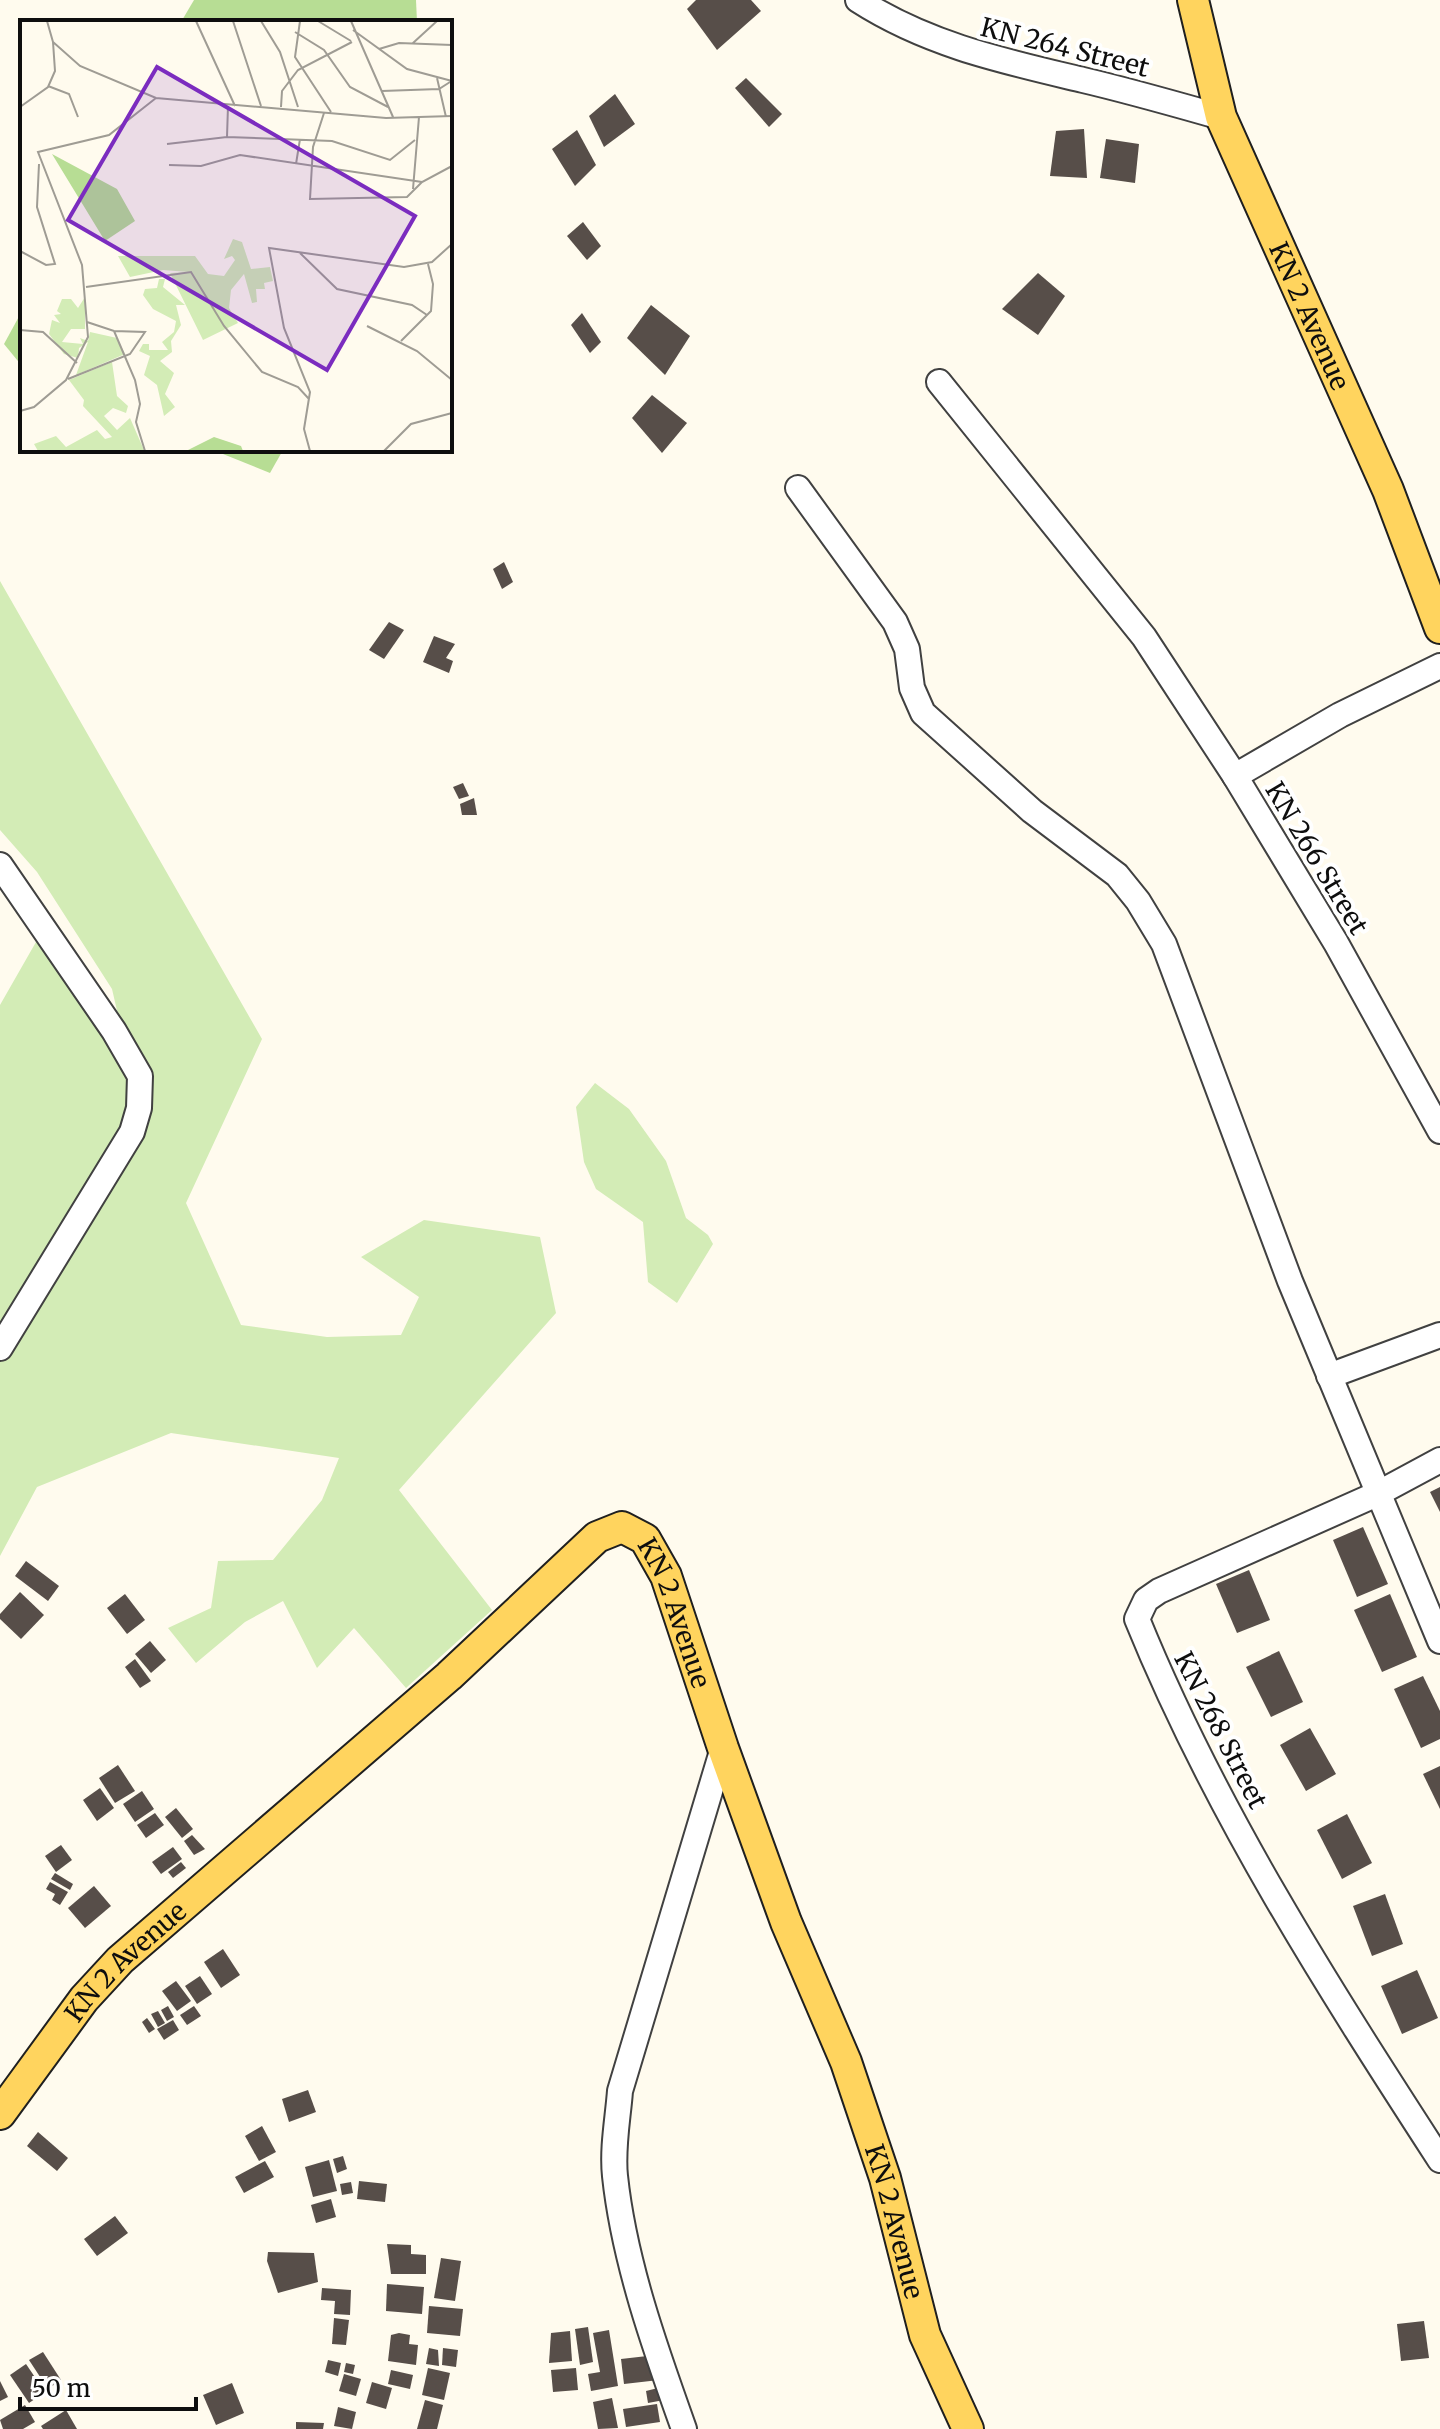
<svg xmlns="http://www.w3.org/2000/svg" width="1440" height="2429" font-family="Merriweather,serif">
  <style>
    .green { fill: #d3ecb6 }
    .forest { fill: #b7dd94 }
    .building { fill: #574e49 }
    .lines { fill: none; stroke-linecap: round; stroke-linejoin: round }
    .minor-casing { stroke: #414141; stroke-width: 28 }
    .major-casing { stroke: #1f1f1f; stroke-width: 34 }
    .minor { stroke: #fff; stroke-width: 24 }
    .major { stroke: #ffd45e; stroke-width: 30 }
    .labels { text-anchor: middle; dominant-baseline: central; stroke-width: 8; stroke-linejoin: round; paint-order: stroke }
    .street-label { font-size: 26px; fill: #0e0e0e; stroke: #fff }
    .inset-road { fill: none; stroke: #9f9c94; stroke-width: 2 }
    .view { fill: #7b2cbf; fill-opacity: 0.15; stroke: #7b2cbf; stroke-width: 4 }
    .inset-edge { fill: none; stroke: #0e0e0e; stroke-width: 4 }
  </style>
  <rect width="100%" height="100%" fill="#fffbee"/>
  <!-- green -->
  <g class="green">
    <path d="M0,581L262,1039L186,1203L241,1325L327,1337L401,1335L419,1297L361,1257L424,1220L540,1237L556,1313L399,1490L492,1610L406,1688L354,1628L317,1668L283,1601L245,1622L196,1663L168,1628L211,1608L218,1561L273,1560L322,1500L339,1458L171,1433L37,1487L0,1556V1005L44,928L99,1008L138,1101L112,989L37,872L0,830Z"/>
    <path d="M595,1083L629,1109L666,1161L686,1218L708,1235L713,1244L677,1303L648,1282L643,1222L596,1189L584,1162L576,1107Z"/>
  </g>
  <!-- forest -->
  <g class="forest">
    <path d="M194,0H416L417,22H181Z"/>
    <path d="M22,311V366L4,344Z"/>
    <path d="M213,450H283L270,473Z"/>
  </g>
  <!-- building -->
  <g class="building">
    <path d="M696,0H751L761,11L717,50L687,9Z"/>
    <path d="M746,78L782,114L769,127L735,88Z"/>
    <path d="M615,94L635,124L604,147L589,116Z"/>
    <path d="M1084,129L1087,178L1050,176L1056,131Z"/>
    <path d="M577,130L596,165L575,186L552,149Z"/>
    <path d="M1106,139L1139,144L1135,183L1100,178Z"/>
    <path d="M583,222L601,246L587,260L567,236Z"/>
    <path d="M1038,273L1065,296L1038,335L1002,309Z"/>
    <path d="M651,305L690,336L665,375L627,338Z"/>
    <path d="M582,313L601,342L590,353L571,325Z"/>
    <path d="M652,395L687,423L662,453L632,418Z"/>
    <path d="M504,562L513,582L502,589L493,569Z"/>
    <path d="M389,622L404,630L384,659L369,650Z"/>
    <path d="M434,636L455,644L446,658L453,661L449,673L423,662Z"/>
    <path d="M463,783L469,796L459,799L453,787Z"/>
    <path d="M474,798L477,815H462L460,804Z"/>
    <path d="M1440,1487V1512L1430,1492Z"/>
    <path d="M1363,1527L1388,1584L1357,1597L1333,1540Z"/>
    <path d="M26,1561L59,1586L48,1601L15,1576Z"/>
    <path d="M1249,1570L1270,1620L1237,1633L1216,1584Z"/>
    <path d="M20,1592L44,1615L21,1639L0,1619V1614Z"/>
    <path d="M125,1594L145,1620L127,1634L107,1608Z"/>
    <path d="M1390,1594L1417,1657L1382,1672L1354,1610Z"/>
    <path d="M150,1641L166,1660L151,1673L135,1654Z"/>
    <path d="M1279,1651L1303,1702L1271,1717L1246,1667Z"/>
    <path d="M135,1659L151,1681L140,1688L125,1667Z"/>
    <path d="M1423,1676L1440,1711V1739L1421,1748L1394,1689Z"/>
    <path d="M1310,1728L1336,1774L1306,1791L1280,1745Z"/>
    <path d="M118,1765L135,1791L115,1803L99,1778Z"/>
    <path d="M1440,1766V1809L1423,1774Z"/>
    <path d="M100,1788L114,1808L97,1821L83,1800Z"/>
    <path d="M142,1791L154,1809L135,1822L123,1804Z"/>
    <path d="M176,1808L193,1829L182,1838L165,1817Z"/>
    <path d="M155,1813L164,1825L146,1838L137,1825Z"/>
    <path d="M1347,1814L1372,1863L1342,1879L1317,1830Z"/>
    <path d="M192,1835L205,1849L194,1855L184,1841Z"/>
    <path d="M61,1845L72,1860L56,1872L45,1856Z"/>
    <path d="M173,1847L182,1859L161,1874L152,1862Z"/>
    <path d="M181,1862L186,1868L173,1878L168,1872Z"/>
    <path d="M55,1873L73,1884L70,1890L51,1879Z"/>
    <path d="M50,1882L68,1892L60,1905L52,1900L55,1894L46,1889Z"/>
    <path d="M94,1886L111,1906L85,1928L68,1908Z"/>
    <path d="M1385,1894L1403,1944L1372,1956L1353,1906Z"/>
    <path d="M223,1949L240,1975L221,1988L204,1962Z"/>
    <path d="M1417,1970L1438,2018L1402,2034L1381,1986Z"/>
    <path d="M200,1976L212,1994L197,2004L185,1986Z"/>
    <path d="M176,1981L191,2001L177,2011L162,1991Z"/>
    <path d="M168,2006L174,2017L167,2021L161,2010Z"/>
    <path d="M194,2006L201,2016L187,2025L180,2015Z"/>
    <path d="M158,2011L165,2023L158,2027L151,2014Z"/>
    <path d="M147,2018L155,2029L149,2033L142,2022Z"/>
    <path d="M173,2020L179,2030L164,2040L157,2029Z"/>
    <path d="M308,2090L316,2112L289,2122L282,2099Z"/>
    <path d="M262,2126L276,2152L259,2161L245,2136Z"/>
    <path d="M38,2132L68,2158L57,2171L27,2146Z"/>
    <path d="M343,2156L347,2169L337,2173L333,2159Z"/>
    <path d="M329,2160L337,2191L313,2197L305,2167Z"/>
    <path d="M265,2161L274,2177L244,2193L235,2177Z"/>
    <path d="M359,2181L387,2184L385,2202L357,2199Z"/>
    <path d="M351,2182L353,2193L342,2195L340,2184Z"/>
    <path d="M331,2199L336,2217L316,2223L311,2205Z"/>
    <path d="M115,2216L128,2233L97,2256L84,2239Z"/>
    <path d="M387,2244L411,2245V2254L426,2255V2274H391Z"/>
    <path d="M268,2252L314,2253L318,2282L278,2293L267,2261Z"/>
    <path d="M441,2258L461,2261L455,2301L434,2298Z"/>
    <path d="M387,2284L424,2287L422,2314L386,2311Z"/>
    <path d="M322,2288L351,2290L350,2315L334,2314L335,2301L321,2300Z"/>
    <path d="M429,2306L463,2309L460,2336L427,2333Z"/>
    <path d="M334,2318L349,2320L346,2345L332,2344Z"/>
    <path d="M1424,2321L1429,2358L1401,2361L1397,2324Z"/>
    <path d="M588,2327L593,2362L580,2365L575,2329Z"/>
    <path d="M609,2330L618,2386L591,2391L588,2374L600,2372L593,2333Z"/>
    <path d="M570,2331L572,2361L549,2363L551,2333Z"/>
    <path d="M399,2333L410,2335L409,2344L418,2345L416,2365L388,2361L391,2335Z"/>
    <path d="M429,2348L438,2350L439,2366L426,2364Z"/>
    <path d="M443,2348L458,2350L456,2367L442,2365Z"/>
    <path d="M43,2352L61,2380L48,2389L29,2360Z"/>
    <path d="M656,2355L659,2380L624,2384L621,2359Z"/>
    <path d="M328,2360L341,2363L338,2376L325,2372Z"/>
    <path d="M346,2363L355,2365L353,2374L344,2372Z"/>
    <path d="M26,2364L45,2392L29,2403L10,2375Z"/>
    <path d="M428,2368L450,2373L444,2400L422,2395Z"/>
    <path d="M576,2368L578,2390L553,2392L551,2370Z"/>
    <path d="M391,2370L413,2375L410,2389L388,2384Z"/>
    <path d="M344,2374L361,2379L356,2396L339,2391Z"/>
    <path d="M0,2381L8,2397L0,2401Z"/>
    <path d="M372,2382L392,2388L386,2409L366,2403Z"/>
    <path d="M232,2383L244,2413L216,2425L203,2395Z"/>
    <path d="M662,2387L664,2400L648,2403L646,2391Z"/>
    <path d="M612,2398L618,2428L598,2429L593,2402Z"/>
    <path d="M425,2400L443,2405L437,2429H417Z"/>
    <path d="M657,2404L660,2422L626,2427L623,2409Z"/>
    <path d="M25,2405L35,2422L23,2429H3L0,2420Z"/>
    <path d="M338,2407L356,2412L352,2429L334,2426Z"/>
    <path d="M66,2410L77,2429H43L41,2426Z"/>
    <path d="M296,2422L324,2423L323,2429H296Z"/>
  </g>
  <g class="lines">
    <!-- minor casing -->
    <g class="minor-casing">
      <g id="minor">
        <path d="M858,0C928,45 1003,61 1083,80C1130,91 1175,104 1221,117"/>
        <path d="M939,382L1144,637L1235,776"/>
        <path d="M798,488L895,622L907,649L912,688L923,713L1032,811L1117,875L1138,901L1164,944L1290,1281L1440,1641"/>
        <path d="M1440,666L1340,715L1235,776L1336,943L1440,1131"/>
        <path d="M0,865L114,1031L140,1076L139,1108L132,1132L0,1348"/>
        <path d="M1329,1376L1440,1335"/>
        <path d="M1440,1460L1377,1494L1159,1591L1146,1600L1137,1619C1215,1811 1328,1987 1440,2160"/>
        <path d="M684,2429C655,2348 624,2261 615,2176C612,2148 618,2118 620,2091L723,1748"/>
      </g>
    </g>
    <!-- major casing -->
    <g class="major-casing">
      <g id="major">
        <path id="s1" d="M1193,0L1221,117L1388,490L1440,628"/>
        <path id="s2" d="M0,2114L84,1999L120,1960L449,1676L597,1537L622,1527L645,1539L666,1576L723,1748L786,1922L846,2062L885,2178L925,2335L968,2429"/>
      </g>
    </g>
    <!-- minor -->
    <use href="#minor" class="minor"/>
    <!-- major -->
    <use href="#major" class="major"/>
  </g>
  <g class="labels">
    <!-- street labels -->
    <g class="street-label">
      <text transform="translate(1065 47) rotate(14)">KN 264 Street</text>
      <text stroke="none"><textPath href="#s1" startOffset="338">KN 2 Avenue</textPath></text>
      <text transform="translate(1317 858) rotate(59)">KN 266 Street</text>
      <text stroke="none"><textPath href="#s2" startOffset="966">KN 2 Avenue</textPath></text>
      <text transform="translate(1221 1730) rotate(63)">KN 268 Street</text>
      <text stroke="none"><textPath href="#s2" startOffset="198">KN 2 Avenue</textPath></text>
      <text stroke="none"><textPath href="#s2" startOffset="1614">KN 2 Avenue</textPath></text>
    </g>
  </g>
  <!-- overview -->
  <g transform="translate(20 20)">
    <rect width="432" height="432" fill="#fffbee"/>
    <path d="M213,219L222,222L231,249L250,247L253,261L244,263L245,269H236L237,282L232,283L224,254L211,270L209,288L218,303L183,320L150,253L168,252L143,250L110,257L98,236H175L188,254L204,256L215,240L212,236L204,239ZM139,259H145L143,267L165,285H156L161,305L151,321L152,332L140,341L154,353L145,374L155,387L144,396L137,365L124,355L130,336L119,331L123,324H129V330H148L142,322L154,312L156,301L133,289L123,275L125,269L137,268ZM65,277V309H51L42,322L63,324L60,318L68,321L70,312L97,318L105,334L56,355L68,322L59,328L58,338L44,334L29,314L32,300L40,303L34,295L41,294L37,291L42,279H51L58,288ZM92,342L97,376L108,386L106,393L93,388L84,396L97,410L110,398L124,430L18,431L14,424L36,416L46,427L77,410L85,419L92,417L63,386L64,380L49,360Z" fill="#d3ecb6"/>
    <path d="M32,134L97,169L115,201L85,221ZM194,417L221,426L223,431H166Z" fill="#b7dd94"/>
    <path class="inset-road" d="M27,1L33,22L60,46L136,78L366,98L432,96M176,1L215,86M213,1L241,86M241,1L260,32L278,87M280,1L275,37L311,92M298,1L331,21M331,1L373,97M333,10L387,49L432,61M275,12L304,30L330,67L368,87M393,23L417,1M359,29L379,23L432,25M417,58L426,97M28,66L49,74L58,97M362,71L419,69L430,62M208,86L207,117L312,121L370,140L395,120M0,87L28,67L35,51L33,22M261,87L262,71L278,50L332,22M304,93L293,127L290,179L387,177L402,162L432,146M147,124L207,117M276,144L280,119M149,145L181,146L220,135L402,162M393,169L399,97M0,231L26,245L35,244L17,187L19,144M280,233L317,269L392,285L407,295M66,267L171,252L204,306L242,352L278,367L289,379M347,306L397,331L432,360M0,310L23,312L57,343M94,311L115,360L120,384L116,402L125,431M381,321L411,291L413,264L408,244M48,359L110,334L125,312L94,311L67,302M0,391L14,387L46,360L68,317L62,245L18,132L89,115L136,78M290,431L284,409L290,372L264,308L249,228L384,247L412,242L432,224M364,431L391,404L432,393"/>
    <path class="view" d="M137,47L395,196L307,350L48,200Z"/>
    <rect width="432" height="432" class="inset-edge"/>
  </g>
  <!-- scale -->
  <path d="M20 2397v12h176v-12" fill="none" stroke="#0e0e0e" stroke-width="4"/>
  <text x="32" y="2397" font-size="24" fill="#0e0e0e" stroke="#ffffff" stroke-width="6" paint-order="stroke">50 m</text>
</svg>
